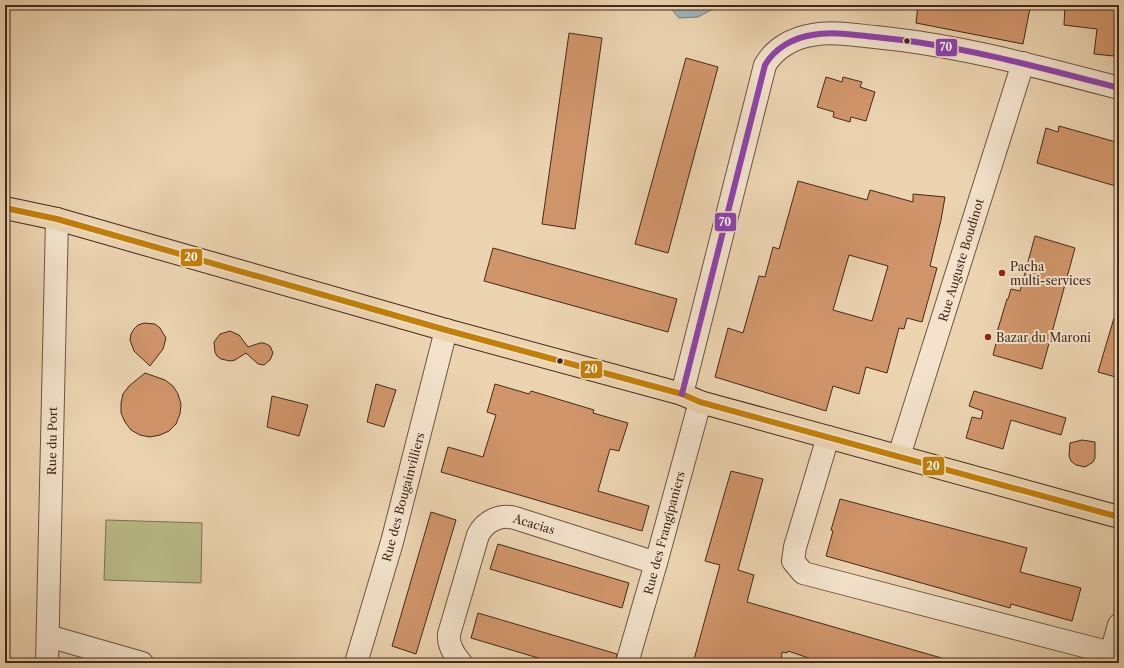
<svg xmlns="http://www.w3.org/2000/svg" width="1124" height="668" font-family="'Libre Caslon Text',serif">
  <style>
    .green { fill: #babc89; stroke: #807252 }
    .water { fill: #9db5b7; stroke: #7a7d78 }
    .building { fill: #d1956b; stroke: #45281a; fill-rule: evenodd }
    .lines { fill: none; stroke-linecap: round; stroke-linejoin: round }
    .minor-casing { stroke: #6f5340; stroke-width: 24 }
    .major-casing { stroke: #45281a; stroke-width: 24 }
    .minor { stroke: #f3e3cc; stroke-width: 22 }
    .major { stroke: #ecd4b1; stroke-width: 22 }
    .bus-1-casing { stroke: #f3e3cc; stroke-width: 9 }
    .bus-2-casing { stroke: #f3e3cc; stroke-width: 9 }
    .bus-1 { stroke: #c28008; stroke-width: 6 }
    .bus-2 { stroke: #8e44ad; stroke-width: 6 }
    .bus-dot { fill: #45281a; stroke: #f3e3cc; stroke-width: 1.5 }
    .poi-dot { fill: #8f2418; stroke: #f3e3cc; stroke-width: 1.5 }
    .labels { text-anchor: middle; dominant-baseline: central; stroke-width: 4; stroke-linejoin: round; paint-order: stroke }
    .street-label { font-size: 12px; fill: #45281a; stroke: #f3e3cc }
    .poi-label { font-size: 12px; fill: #45281a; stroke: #f3e3cc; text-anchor: start }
    .line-badge { stroke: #f3e3cc; stroke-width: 1.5 }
    .badge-label { font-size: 11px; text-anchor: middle; font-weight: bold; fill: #fff }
  </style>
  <rect width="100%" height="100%" fill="#ecd4b1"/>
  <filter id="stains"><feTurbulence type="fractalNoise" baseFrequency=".005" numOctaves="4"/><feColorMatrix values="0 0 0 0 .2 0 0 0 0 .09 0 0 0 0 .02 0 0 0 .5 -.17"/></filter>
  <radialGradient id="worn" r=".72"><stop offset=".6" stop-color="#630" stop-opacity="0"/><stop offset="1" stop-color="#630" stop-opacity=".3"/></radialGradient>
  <!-- green -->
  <path class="green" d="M106,520L202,523L201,583L104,580Z"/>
  <!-- water -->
  <path class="water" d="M668,5H741L722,7L711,10L698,17L679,18Z"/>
  <!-- building -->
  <g class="building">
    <path d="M918,5H1016L1030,8L1023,44L916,23Z"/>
    <path d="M1065,5H1119L1114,56L1094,54L1097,29L1064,25Z"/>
    <path d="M569,33L602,38L575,229L542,224Z"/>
    <path d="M686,58L718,67L668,253L635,244Z"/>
    <path d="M826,77L842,82L843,77L862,82L860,87L875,92L866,121L851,117L850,122L833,117L834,112L817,107Z"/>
    <path d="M1059,126L1116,142L1115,148L1119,149V187L1037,163L1046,128L1058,132Z"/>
    <path d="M798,181L867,200L870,190L913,202V194L945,197L941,220L930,266L937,268L922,322L907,318L904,329L899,328L887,373L866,367L859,394L833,386L826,411L715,377L728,328L743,333L759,276L765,277L773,247L779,249ZM849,255L888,266L872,321L833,310Z"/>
    <path d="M1035,236L1075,248L1042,369L993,355L999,332H997L1007,299H1008L1011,289L1020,291Z"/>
    <path d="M493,248L677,299L668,332L484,281Z"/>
    <path d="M1114,318L1119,319V378L1098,372Z"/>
    <path d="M144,323L155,324L160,328L166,338L163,349L150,366L134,351L130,340L131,334L134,329L138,325Z"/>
    <path d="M230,331L239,335L248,347L260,343H264L270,346L273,353L270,360L264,365L258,364L246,353L235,360L230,361L221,359L217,356L215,352L214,342L220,334Z"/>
    <path d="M145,373L165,380L173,386L178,394L181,404L180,414L176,424L169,431L160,435L150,437L140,435L131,430L125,422L121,413V403L123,394L129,386Z"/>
    <path d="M376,384L396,390L384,427L367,422Z"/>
    <path d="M495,384L529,394L531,391L594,410L593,413L628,423L619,451L610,449L598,491L649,506L642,531L441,472L448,447L483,457L496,415L487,412Z"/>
    <path d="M974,391L1066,418L1061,435L1011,420L1003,449L966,438L972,417L981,419L983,411L969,406Z"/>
    <path d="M272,396L308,405L299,436L267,427Z"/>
    <path d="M1082,440L1095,442V458L1093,462L1085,467L1076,465L1071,461L1069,456L1070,443Z"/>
    <path d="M731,471L763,479L738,570L754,575L747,602L945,659L944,663H823L788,651L787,653L782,652L781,663H693L720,565L705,561Z"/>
    <path d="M840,499L1027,548L1020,572L1081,588L1072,621L1011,604L1010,608L826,556L833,531L831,530Z"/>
    <path d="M431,512L456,520L416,654L392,646Z"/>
    <path d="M498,544L629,583L622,608L490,569Z"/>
    <path d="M478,613L617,654L615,663H555L471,638Z"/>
  </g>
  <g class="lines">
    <!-- minor casing -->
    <g class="minor-casing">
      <g id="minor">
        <path d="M682,394L765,65C775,48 793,38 812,35C832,31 855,35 875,37C958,45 1039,67 1119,88"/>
        <path d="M828,437L795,547L793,561L803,573L1111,653"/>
        <path d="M899,456L1023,63"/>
        <path d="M48,636L142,663"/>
        <path d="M47,663L57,219"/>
        <path d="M356,663L392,542L446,330"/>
        <path d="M461,663C454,655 448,645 449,634L478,535C485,521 500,514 515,518L656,563"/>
        <path d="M627,663L656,563L700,402"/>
        <path d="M1108,663L1119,625"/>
      </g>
    </g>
    <!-- major casing -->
    <g class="major-casing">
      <path id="major" d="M5,208L57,219L446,330L682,394L700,402L1119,517"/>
    </g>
    <!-- minor -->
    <use href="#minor" class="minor"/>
    <!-- major -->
    <use href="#major" class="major"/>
    <!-- bus-1 casing -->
    <g class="bus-1-casing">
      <path id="bus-1" d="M5,208L57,219L446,330L682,394L700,402L1119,517"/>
    </g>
    <!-- bus-2 casing -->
    <g class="bus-2-casing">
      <path id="bus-2" d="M682,394L765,65C775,48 793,38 812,35C832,31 855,35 875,37C958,45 1039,67 1119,88"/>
    </g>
    <!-- bus-1 -->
    <use href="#bus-1" class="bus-1"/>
    <!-- bus-2 -->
    <use href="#bus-2" class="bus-2"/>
  </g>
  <!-- markers -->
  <g class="bus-dot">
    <circle cx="907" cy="41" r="3.5"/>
    <circle cx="560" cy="361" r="3.5"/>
  </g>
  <g class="poi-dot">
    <circle cx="1002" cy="273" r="4"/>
    <circle cx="988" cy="337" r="4"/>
  </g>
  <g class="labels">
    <!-- street labels -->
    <g class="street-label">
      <text transform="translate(961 260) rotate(-73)">Rue Auguste Boudinot</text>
      <text transform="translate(52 441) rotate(-89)">Rue du Port</text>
      <text transform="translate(403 497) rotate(-75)">Rue des Bougainvilliers</text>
      <text transform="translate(534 524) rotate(17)">Acacias</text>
      <text transform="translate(664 533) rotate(-75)">Rue des Frangipaniers</text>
    </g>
    <!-- poi labels -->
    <g class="poi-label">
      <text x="1010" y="266">Pacha<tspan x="1010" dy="14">multi-services</tspan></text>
      <text x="996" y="337">Bazar du Maroni</text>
    </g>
  </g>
  <g class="line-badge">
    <rect x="935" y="38" width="23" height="19" rx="4" fill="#8e44ad"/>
    <rect x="714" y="212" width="23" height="20" rx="4" fill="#8e44ad"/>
    <rect x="180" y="248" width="23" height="19" rx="4" fill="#c28008"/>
    <rect x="580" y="360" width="23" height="19" rx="4" fill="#c28008"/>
    <rect x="922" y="456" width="23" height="20" rx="4" fill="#c28008"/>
  </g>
  <g class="badge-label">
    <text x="946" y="51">70</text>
    <text x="725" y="226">70</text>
    <text x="191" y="261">20</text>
    <text x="591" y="373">20</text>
    <text x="933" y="470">20</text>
  </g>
  <!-- margin -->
  <rect width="1124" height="668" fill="none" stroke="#ecd4b1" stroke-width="20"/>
  <rect x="6" y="6" width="1112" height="656" fill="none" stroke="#45281a" stroke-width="2"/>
  <rect x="10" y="10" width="1104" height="648" fill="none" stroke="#45281a"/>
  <rect width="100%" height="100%" filter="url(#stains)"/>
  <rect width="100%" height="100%" fill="url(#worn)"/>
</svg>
